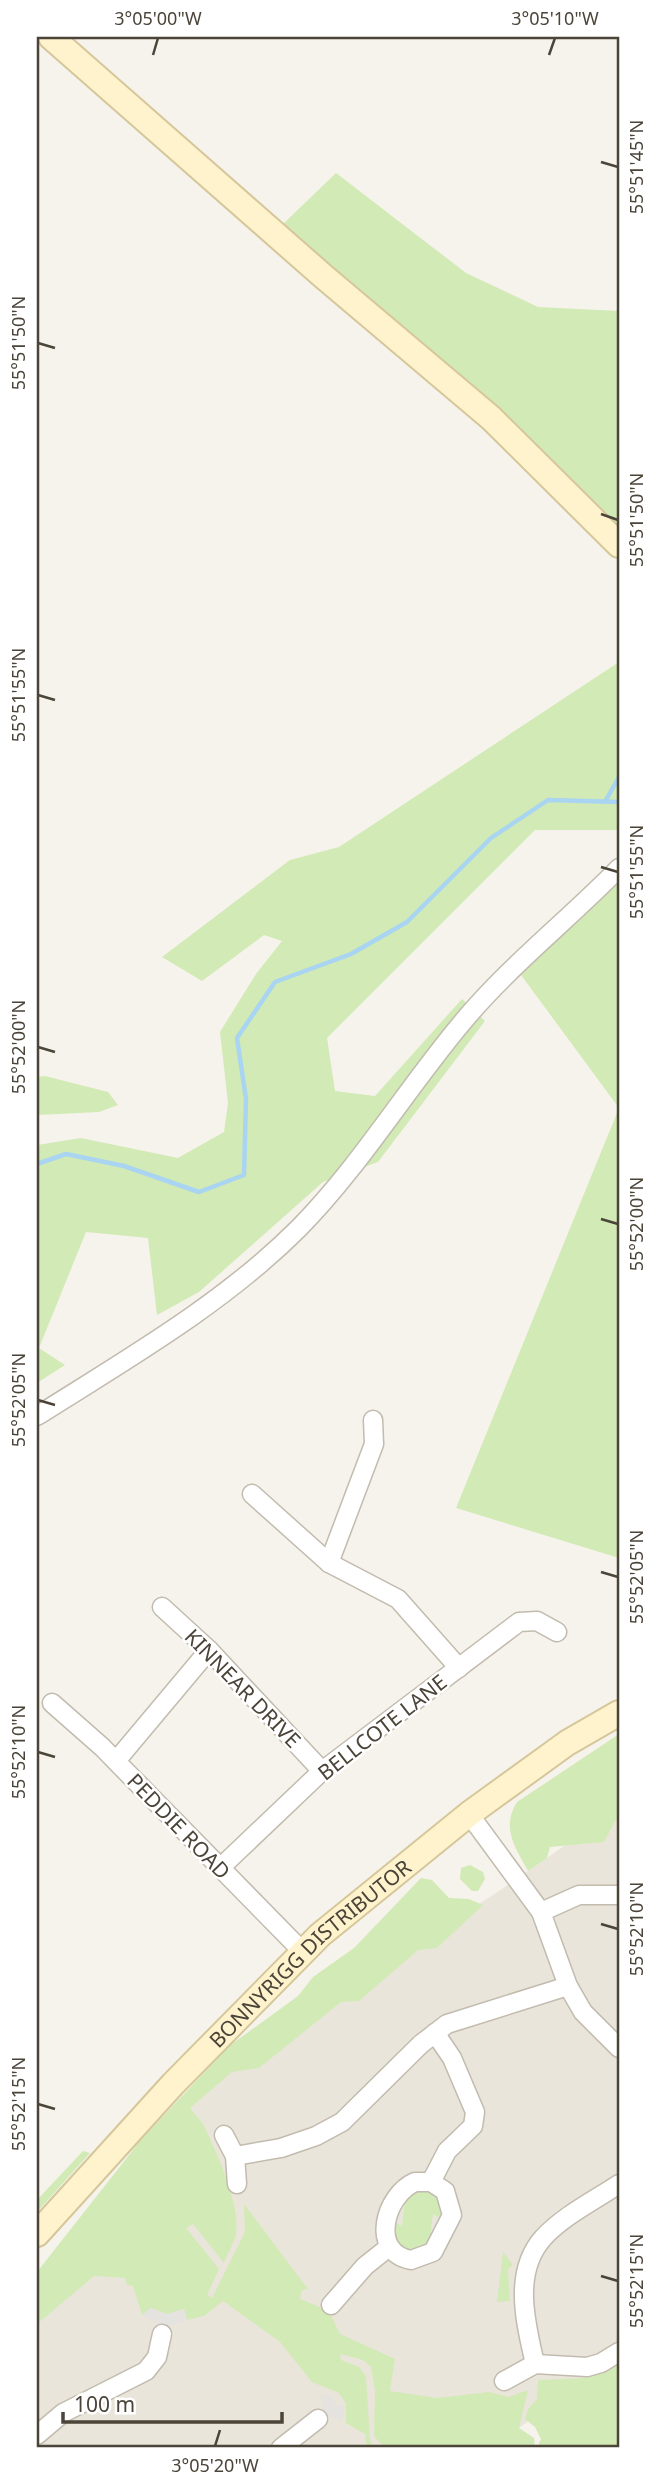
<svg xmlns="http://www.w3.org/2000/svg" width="656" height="2485" font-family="'Noto Sans',sans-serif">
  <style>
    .residential { fill: #eae5da }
    .green { fill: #d2eab5 }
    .parking { fill: #e5e3e0 }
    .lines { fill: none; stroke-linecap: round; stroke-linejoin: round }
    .stream { stroke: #a9d4f2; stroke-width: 4.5 }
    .minor-casing { stroke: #c2bbae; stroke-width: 21 }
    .secondary-casing { stroke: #d6c79b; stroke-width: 28 }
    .minor { stroke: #fff; stroke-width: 18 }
    .secondary { stroke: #fff3cd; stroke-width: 24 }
    .ticks { fill: none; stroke: #4b4439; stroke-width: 2.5 }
    .labels { text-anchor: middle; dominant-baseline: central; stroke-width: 5; stroke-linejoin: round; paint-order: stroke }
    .street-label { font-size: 21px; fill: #4b4439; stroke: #fff }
    .neatline { fill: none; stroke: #4b4439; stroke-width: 2.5 }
    .ticks-label { font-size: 18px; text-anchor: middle; fill: #4b4439 }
  </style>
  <rect width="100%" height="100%" fill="#f6f3ec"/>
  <!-- residential -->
  <path class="residential" d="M619,1808V2358L490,2448H37V2284L177,2109L254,2049L499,1891Z"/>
  <!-- green -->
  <g class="green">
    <path d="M336,173L466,273L538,307L619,311V530L282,225Z"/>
    <path d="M619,662V830H535L327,1038L335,1091L375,1096L462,999L485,1021L378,1162L323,1182L199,1292L157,1315L148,1238L86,1232L39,1348L65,1365L37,1383V1145L81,1138L178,1158L224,1132L228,1103L220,1032L256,974L282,941L264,935L202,981L162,957L290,860L339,847Z"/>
    <path d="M619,881V1558L456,1508L619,1108L521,975Z"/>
    <path d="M45,1076L108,1092L118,1105L99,1112L37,1115V1077Z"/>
    <path d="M619,1734V1814L604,1842L550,1847L547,1858L528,1871C515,1847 501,1828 517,1802Z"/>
    <path d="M470,1865L483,1872L485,1879L478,1891H472L460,1879L461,1868Z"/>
    <path d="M421,1878L432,1880L449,1898L469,1899L483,1905L437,1948L418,1950L359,2001L341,2002L259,2068L232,2072L190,2108C195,2115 203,2122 206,2130C218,2156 243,2210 235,2238C232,2246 227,2255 224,2263L193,2224L186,2228L219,2269L207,2295L212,2298L245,2232L244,2204L308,2289L302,2290L300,2299L329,2311L340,2334L395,2359L390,2391L437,2398L489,2392L509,2397L528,2390L519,2428L534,2438L535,2448H385L374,2436L375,2391L371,2367L363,2360L340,2354L341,2360L359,2367L366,2376L370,2440L374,2448H367L365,2434L346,2423V2404L339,2393L312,2382L280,2342L223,2301L204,2316L187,2320L184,2309L167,2314L151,2308L142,2315L133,2286L127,2285L125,2278L94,2276L37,2324V2272L140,2141L229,2046L298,1996L313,1977L354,1948Z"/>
    <path d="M83,2151L90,2153L37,2212V2200Z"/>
    <path d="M430,2189L443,2201V2220L433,2214L429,2245L418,2251H406L393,2240V2222L402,2226C406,2200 401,2193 430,2189Z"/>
    <path d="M503,2252L513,2265L508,2269L510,2301L497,2302Z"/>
    <path d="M617,2362L619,2363V2448H537L541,2439L535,2427L525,2419L528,2409L537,2399L538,2380L587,2378Z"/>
  </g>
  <!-- parking -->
  <g class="parking">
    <path d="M151,2308L167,2314L184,2309L187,2320L167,2326L158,2324L142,2315Z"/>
    <path d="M320,2395H331L337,2405L345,2408L342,2421L324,2415Z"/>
  </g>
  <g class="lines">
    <!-- stream -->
    <g class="stream">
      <path d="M606,800L619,777"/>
      <path d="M37,1164L66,1154L124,1166L199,1192L244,1175L246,1099L237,1038L275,982L351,954L407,922L491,838L548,800L619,802"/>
    </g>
    <!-- minor casing -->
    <g class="minor-casing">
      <g id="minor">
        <path d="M37,1416C127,1359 223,1304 299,1228C360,1166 405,1091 461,1024C508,967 567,921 619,868"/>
        <path d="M252,1494L329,1563L398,1599L459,1668"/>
        <path d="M329,1563L374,1444L373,1420"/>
        <path d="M162,1607L209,1650L322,1771"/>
        <path d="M52,1703L102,1747L303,1952"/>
        <path d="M116,1761L209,1650"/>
        <path d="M469,1814L541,1912L568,1986L583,2012L619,2048"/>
        <path d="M220,1868L322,1771L519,1622L537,1621L557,1632"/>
        <path d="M541,1912L579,1895H619"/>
        <path d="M224,2135L235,2156L237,2184"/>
        <path d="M235,2156L281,2148L316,2136L342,2122L421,2044L447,2024L568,1986"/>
        <path d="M415,2182H431L445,2191L452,2215L433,2252L411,2260C369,2252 385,2195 415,2182Z"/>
        <path d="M431,2182L447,2151L473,2126L475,2112L452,2058L435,2033"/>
        <path d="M331,2305L365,2266L389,2247"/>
        <path d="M535,2364C526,2324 512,2273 543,2238C563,2216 595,2200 619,2184"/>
        <path d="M504,2381L535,2364L587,2367L601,2363L619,2352"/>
        <path d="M37,2435L63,2413L146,2371L157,2357L162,2334"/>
        <path d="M281,2448L318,2419"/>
      </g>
    </g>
    <!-- secondary casing -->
    <g class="secondary-casing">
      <g id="secondary">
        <path d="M51,37L323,276L491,418L619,545"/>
        <path id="s1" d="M37,2234L173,2084L320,1935L469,1814L567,1743L619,1713"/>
      </g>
    </g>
    <!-- minor -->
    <use href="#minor" class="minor"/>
    <!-- secondary -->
    <use href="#secondary" class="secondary"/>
  </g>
  <!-- ticks -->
  <path class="ticks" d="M153,55L158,38M549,55L555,38M601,162L618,167M38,343L55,348M601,514L618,520M38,695L55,700M601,867L618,872M38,1047L55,1052M601,1219L618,1224M38,1400L55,1405M601,1572L618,1577M38,1752L55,1757M601,1924L618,1929M38,2104L55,2109M601,2276L618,2281M215,2446L220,2430"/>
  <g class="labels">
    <!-- street labels -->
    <g class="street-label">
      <text transform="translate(243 1688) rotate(46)">KINNEAR DRIVE</text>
      <text transform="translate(382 1727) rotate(-38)">BELLCOTE LANE</text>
      <text transform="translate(179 1826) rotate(46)">PEDDIE ROAD</text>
      <text stroke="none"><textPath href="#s1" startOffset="392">BONNYRIGG DISTRIBUTOR</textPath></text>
    </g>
  </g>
  <!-- border -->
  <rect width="656" height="2485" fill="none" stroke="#ffffff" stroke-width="77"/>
  <!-- scale -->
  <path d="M63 2412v10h219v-10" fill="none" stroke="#4b4439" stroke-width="3.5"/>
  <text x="74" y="2412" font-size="21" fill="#4b4439" stroke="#ffffff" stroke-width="5" paint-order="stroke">100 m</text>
  <rect x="38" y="38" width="580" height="2408" class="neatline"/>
  <g class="ticks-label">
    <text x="158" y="25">3°05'00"W</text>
    <text x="555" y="25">3°05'10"W</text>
    <text transform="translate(637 167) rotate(-90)" y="6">55°51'45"N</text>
    <text transform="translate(19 343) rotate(-90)" y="6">55°51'50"N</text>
    <text transform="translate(637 520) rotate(-90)" y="6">55°51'50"N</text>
    <text transform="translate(19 695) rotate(-90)" y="6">55°51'55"N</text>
    <text transform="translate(637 872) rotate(-90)" y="6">55°51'55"N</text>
    <text transform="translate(19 1047) rotate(-90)" y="6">55°52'00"N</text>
    <text transform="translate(637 1224) rotate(-90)" y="6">55°52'00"N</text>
    <text transform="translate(19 1400) rotate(-90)" y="6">55°52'05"N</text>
    <text transform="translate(637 1577) rotate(-90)" y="6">55°52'05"N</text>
    <text transform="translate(19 1752) rotate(-90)" y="6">55°52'10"N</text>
    <text transform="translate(637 1929) rotate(-90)" y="6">55°52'10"N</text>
    <text transform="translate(19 2104) rotate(-90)" y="6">55°52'15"N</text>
    <text transform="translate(637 2281) rotate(-90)" y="6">55°52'15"N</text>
    <text x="215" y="2472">3°05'20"W</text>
  </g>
</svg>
